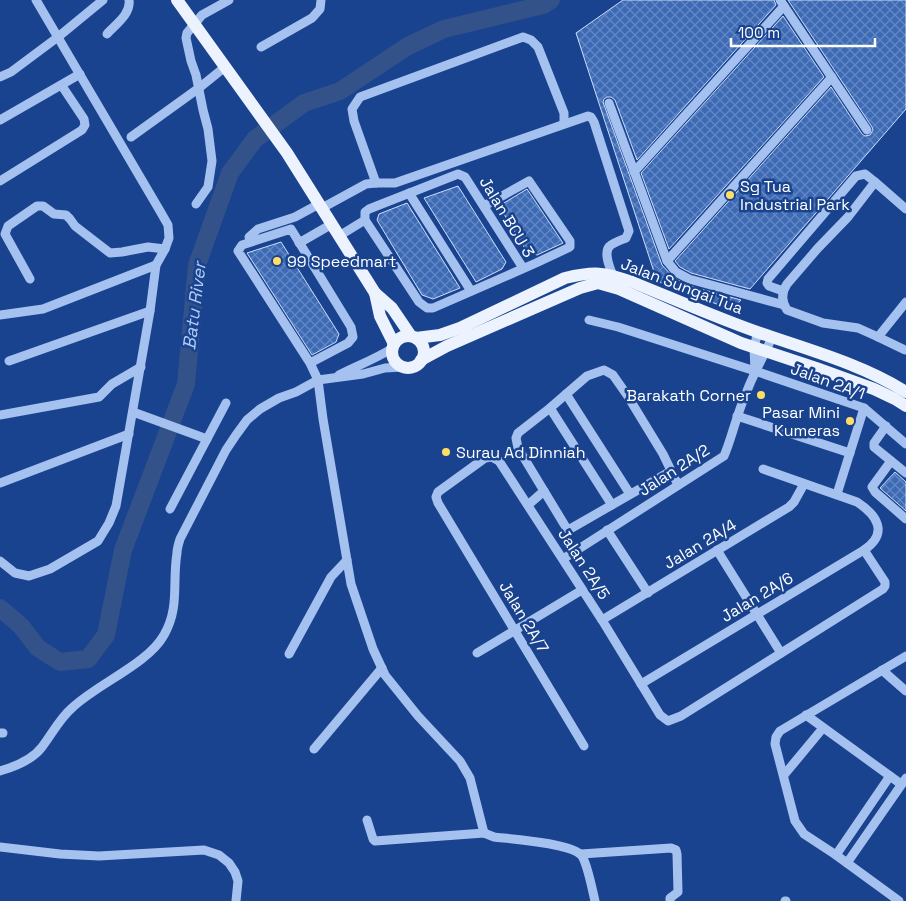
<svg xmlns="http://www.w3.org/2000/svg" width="906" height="901" font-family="'Space Grotesk',sans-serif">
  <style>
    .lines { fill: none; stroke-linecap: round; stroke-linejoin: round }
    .river { stroke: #33528a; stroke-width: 18 }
    .building { fill: url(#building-cross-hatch); stroke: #cbddfa }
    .minor { stroke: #a5c1ef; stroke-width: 9 }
    .major { stroke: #edf2ff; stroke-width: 12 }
    .poi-dot { fill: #ffde63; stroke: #19438e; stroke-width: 2 }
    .labels { text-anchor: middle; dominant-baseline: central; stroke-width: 5; stroke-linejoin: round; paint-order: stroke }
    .poi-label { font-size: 16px; fill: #fff; stroke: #19438e; text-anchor: start }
    .street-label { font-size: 16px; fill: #fff; stroke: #19438e }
    .water-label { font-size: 18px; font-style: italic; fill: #b1cbf6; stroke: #19438e }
  </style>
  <defs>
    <pattern id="building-cross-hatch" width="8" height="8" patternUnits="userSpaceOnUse" patternTransform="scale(1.25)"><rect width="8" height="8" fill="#3d6ab5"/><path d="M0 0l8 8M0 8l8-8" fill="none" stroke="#6488c4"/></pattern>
  </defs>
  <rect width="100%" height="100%" fill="#19438e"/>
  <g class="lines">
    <!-- river -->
    <path class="river" d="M0,608L21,626L38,648L60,662L88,659L106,635L123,550L186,384L197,265L230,173L255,139L304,103L340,91L408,46L444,29L543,5L551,0"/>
  </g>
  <!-- building -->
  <g class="building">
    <path d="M623,0H774L776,5L637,160L615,100L611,97H607L604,99L603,102L662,265L673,277L686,285L741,300L732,310L657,281L576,33Z"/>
    <path d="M788,0H906V109L750,289L691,273L680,267L675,261L831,87L862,134L865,136L870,135L873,130L872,127Z"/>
    <path d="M783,16L824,77L669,249L641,173Z"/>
    <path d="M458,186L506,262L502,269L476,282L424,198Z"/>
    <path d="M527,189L563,243L537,255L527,252L499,206Z"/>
    <path d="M407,203L460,288L433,299L422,295L377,220L379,214Z"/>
    <path d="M281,242L339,334L336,342L312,355L247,253Z"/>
    <path d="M895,472L906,482V511L880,488Z"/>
  </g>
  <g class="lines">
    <!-- minor -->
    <g class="minor">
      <path d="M780,0L867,130"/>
      <path d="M107,34C116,24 131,14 129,0"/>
      <path d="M261,47L312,18L320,9L321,0"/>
      <path d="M0,77L11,72L58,37L103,0"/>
      <path d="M609,103L667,261L676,272L689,279L784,305"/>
      <path d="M0,120L80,74"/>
      <path d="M131,137L199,88L225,67"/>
      <path d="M634,172L784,6"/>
      <path d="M0,181L82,130L85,125L84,119L62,86"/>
      <path d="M376,183L354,121L352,109L360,97L523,37L531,40L538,47L564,113V123"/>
      <path d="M409,193L471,291"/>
      <path d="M196,204L208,187L212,161L208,129L203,110L196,75L191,61L186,38L187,33L202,15L229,0"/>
      <path d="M484,206L529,181L570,241V247L536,263L433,308H427L419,302L365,220V212L369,209L458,174L465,177L523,268"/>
      <path d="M322,208L366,184L376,183H395L588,116L591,117L594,122L629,231L626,238C621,240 615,242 611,245C602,251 610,268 613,276"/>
      <path d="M339,236L365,220"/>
      <path d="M249,237L258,229L295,217L319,204"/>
      <path d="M299,243L332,224"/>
      <path d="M667,261L832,77"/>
      <path d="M30,279L5,234L8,226L37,206H43L54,214L66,215L70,219L75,226L110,253L122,252L148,247L165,249"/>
      <path d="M783,291L769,286L767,283L768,279L856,176L865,174L875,182"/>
      <path d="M0,315L43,309L156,265"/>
      <path d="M589,320L618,327L755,371L864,408L906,444"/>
      <path d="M878,337L906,302"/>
      <path d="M905,350L878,337L858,328L823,323L787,310C781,301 781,293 787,284L818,248L848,217L875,182L906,209"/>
      <path d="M9,361L150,311"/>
      <path d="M310,363L238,251L242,245L291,229L351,327L353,337L348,343L310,363L318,380L323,419L351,584L373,649L385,675L418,716L460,761L470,778L484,833"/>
      <path d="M755,371L754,347L758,332"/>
      <path d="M339,375C357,366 375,359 393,348"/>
      <path d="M566,394L630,494"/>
      <path d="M550,408L612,505"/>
      <path d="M133,412L207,439"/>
      <path d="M0,415L99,397L112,384L141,367"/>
      <path d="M737,416L850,453"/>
      <path d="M886,426L874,443V447L906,473"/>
      <path d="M891,461L872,487L875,492L906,519"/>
      <path d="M671,471L570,529H567L518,448L516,438L518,433L550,408L587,376L604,370L613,375L627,395L663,454L678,485"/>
      <path d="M0,483L129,434"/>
      <path d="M837,494L864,408"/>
      <path d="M528,505L544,491"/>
      <path d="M170,509L226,403"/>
      <path d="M607,530L648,593"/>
      <path d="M717,550L781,653"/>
      <path d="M563,559L724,456C730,442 733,429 738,415C741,405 745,396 749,386C756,369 765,354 772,337"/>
      <path d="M0,561L15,573L29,576L50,569L98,541L109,523L116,506L150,311L156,265L165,249L169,238L168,225L160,211L36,0"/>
      <path d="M602,620L789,507L794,502L804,484"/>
      <path d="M477,653L582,590"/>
      <path d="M289,654L331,577L347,560"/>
      <path d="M882,670L906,691"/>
      <path d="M641,684L864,550C889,533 877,515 857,502L763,469"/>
      <path d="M806,715L901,784"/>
      <path d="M0,733H3"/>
      <path d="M584,746L438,503L436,497L438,492L485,458L492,457L499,461L602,620L660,715L668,721L681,716L883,589L885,586V582L864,550"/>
      <path d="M314,749L382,668"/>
      <path d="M0,771C14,767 33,759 42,747C52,734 60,718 72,708C97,684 148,664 164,635C180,607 172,583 177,553C177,548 179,543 180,539L226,450L236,435L247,420L260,409L279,398L296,392L318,380L363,374L385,368L403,367"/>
      <path d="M784,775L823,728"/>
      <path d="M367,820L373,839L375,841L484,833L494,837C511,839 573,843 582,856C588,866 592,889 595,901"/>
      <path d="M0,847L60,854L99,856L204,850L219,855L229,863L235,872L238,881L236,901"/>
      <path d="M581,854L671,848L676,850L677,854L678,892L670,898V901"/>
      <path d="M836,855L890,776"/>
      <path d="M847,863L906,778"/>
      <path d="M785,901H786"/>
      <path d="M899,901L836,855L804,834L795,821L775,744L776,737L780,731L906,656"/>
    </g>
    <!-- major -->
    <g class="major">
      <path d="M177,0L287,153L375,293L392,308L411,336"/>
      <path d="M375,293L380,316L394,344"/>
      <circle cx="408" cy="352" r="16"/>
      <path d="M416,338L440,335L460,328L565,278C594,271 604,272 632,282C674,299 717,318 760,333C809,350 861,364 906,392"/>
      <path d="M421,360L447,346L580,288L598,283L619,289L741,343L816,368L874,389L895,399L906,406"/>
    </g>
  </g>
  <!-- markers -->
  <g class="poi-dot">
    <circle cx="730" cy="195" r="5"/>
    <circle cx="277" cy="261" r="5"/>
    <circle cx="761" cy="395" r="5"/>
    <circle cx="850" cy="421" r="5"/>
    <circle cx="446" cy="452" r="5"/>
  </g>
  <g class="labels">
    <!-- poi labels -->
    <g class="poi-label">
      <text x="740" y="186">Sg Tua<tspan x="740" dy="18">Industrial Park</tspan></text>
      <text x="287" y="261">99 Speedmart</text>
      <text x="751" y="395" text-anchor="end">Barakath Corner</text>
      <text x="840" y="412" text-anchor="end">Pasar Mini<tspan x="840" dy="18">Kumeras</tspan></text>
      <text x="456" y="452">Surau Ad Dinniah</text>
    </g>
    <!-- street labels -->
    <g class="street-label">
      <text transform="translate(507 217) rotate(59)">Jalan BCU 3</text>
      <text transform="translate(682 286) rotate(21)">Jalan Sungai Tua</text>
      <text transform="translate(828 381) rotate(20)">Jalan 2A/1</text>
      <text transform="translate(674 470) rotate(-33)">Jalan 2A/2</text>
      <text transform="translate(700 544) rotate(-31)">Jalan 2A/4</text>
      <text transform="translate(584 564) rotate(57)">Jalan 2A/5</text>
      <text transform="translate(757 597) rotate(-31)">Jalan 2A/6</text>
      <text transform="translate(524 617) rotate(59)">Jalan 2A/7</text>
    </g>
    <!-- water labels -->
    <g class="water-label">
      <text transform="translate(194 306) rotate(-83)">Batu River</text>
    </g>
  </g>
  <!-- scale -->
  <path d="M731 38v8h144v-8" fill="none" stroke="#ffffff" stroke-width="2.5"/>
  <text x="738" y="38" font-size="15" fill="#ffffff" stroke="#19438e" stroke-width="4" paint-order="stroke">100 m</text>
</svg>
